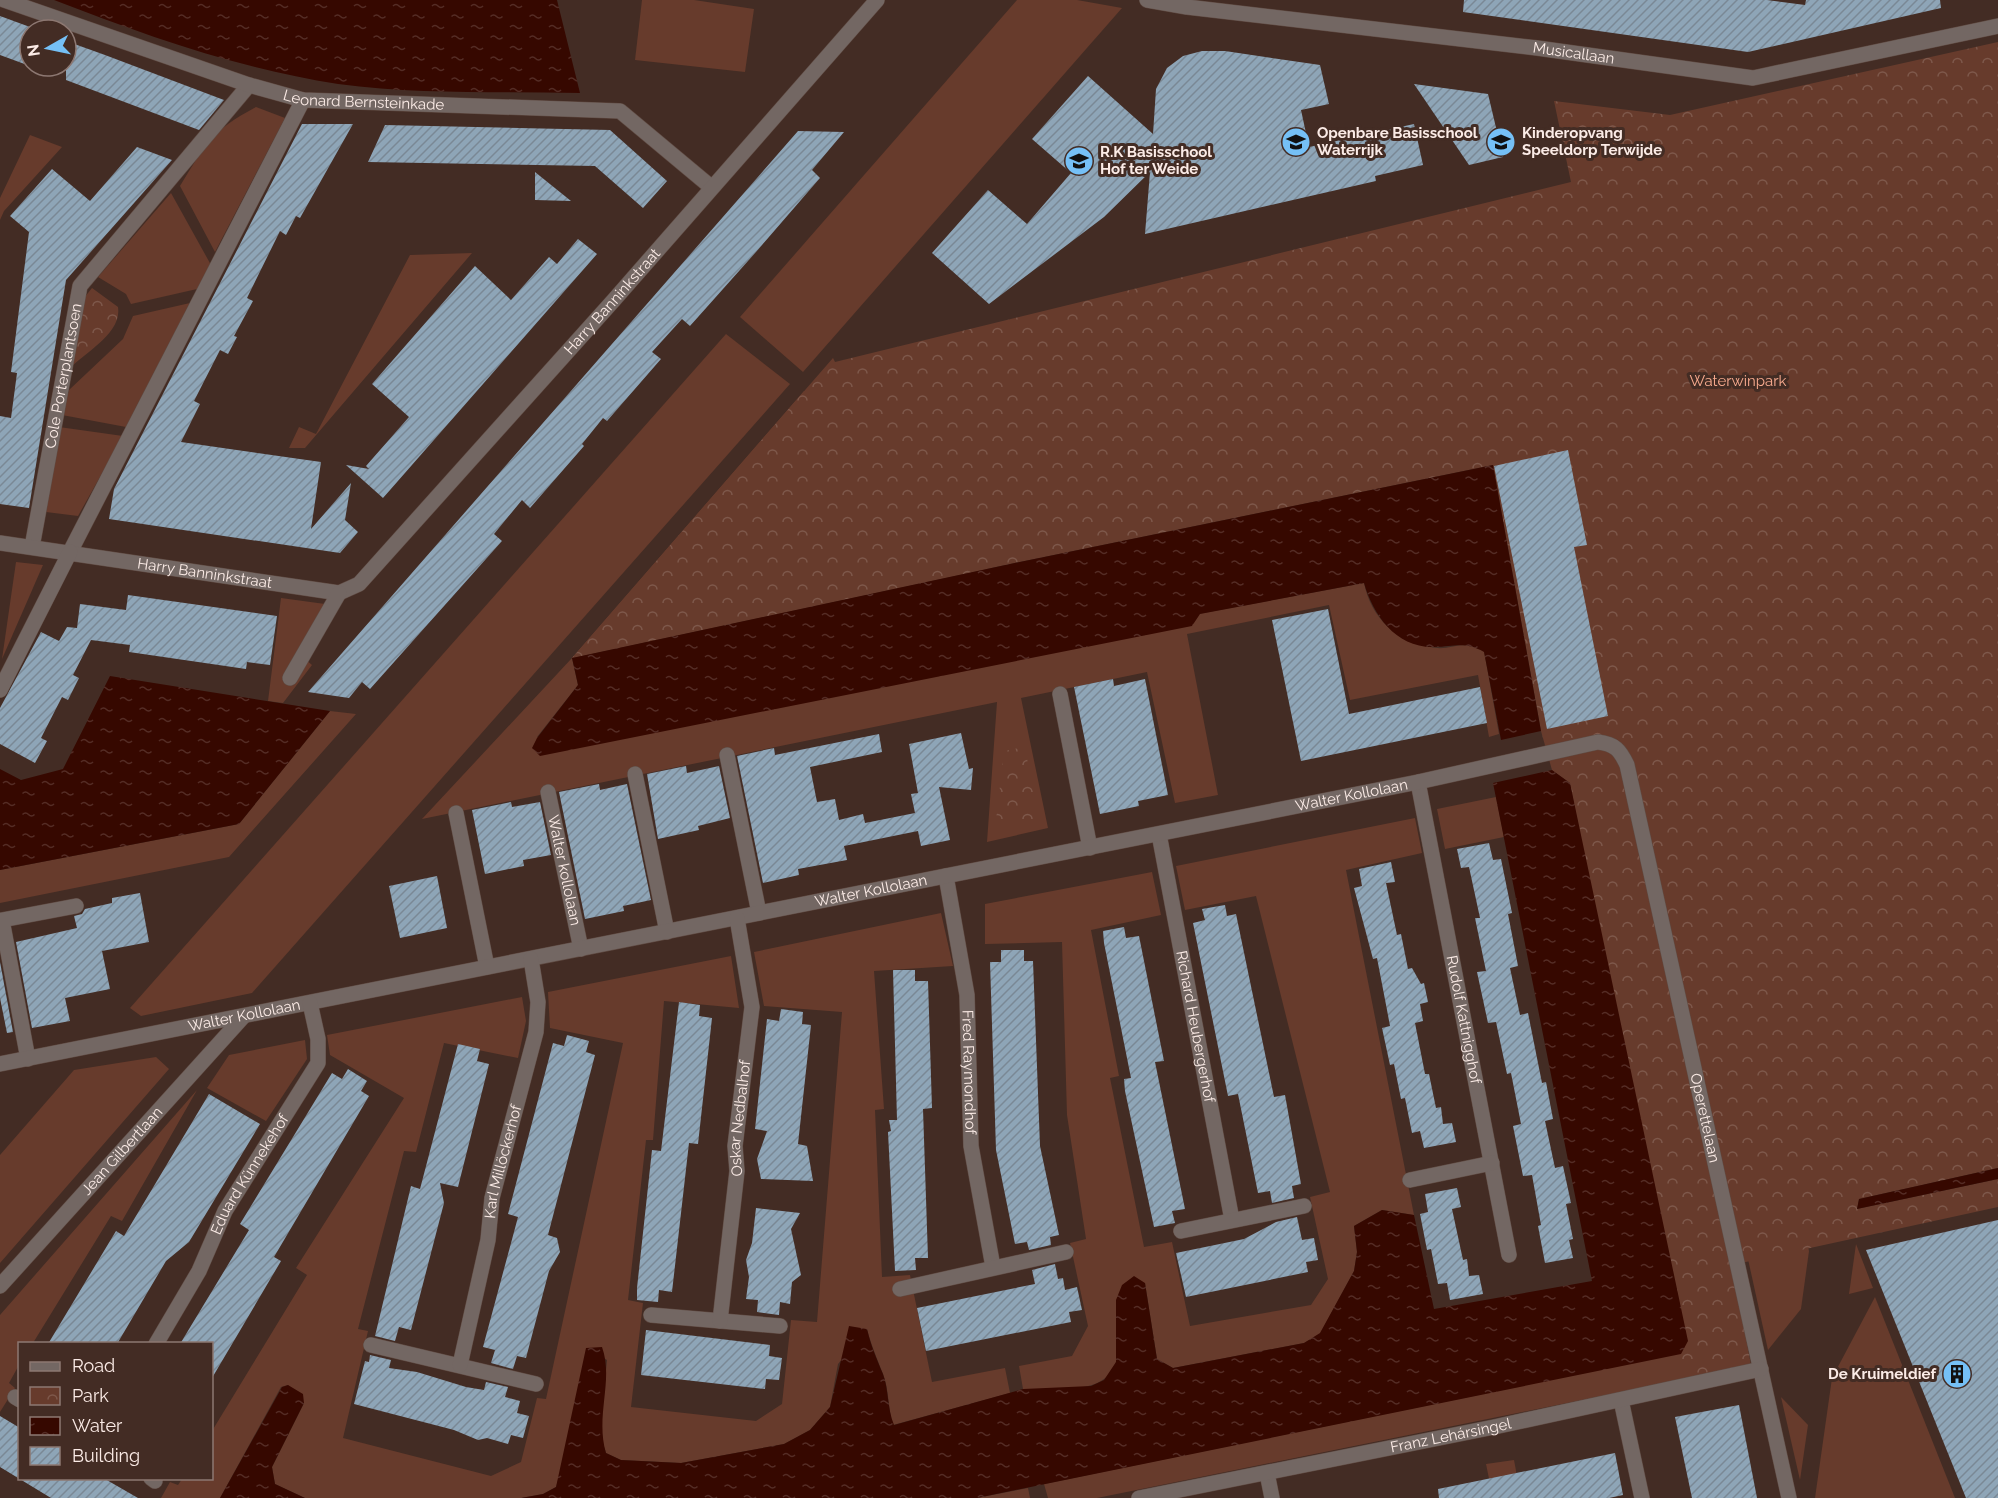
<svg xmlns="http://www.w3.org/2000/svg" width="1998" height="1498" font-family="Raleway,sans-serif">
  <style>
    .grass { fill: #673b2c }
    .park { fill: url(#park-crowns) }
    .water { fill: url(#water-ripples) }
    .building { fill: url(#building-hatch) }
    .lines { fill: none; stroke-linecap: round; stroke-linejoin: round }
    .pedestrian-casing { stroke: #604b43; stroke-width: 16 }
    .minor-casing { stroke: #604b43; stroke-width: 16 }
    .pedestrian { stroke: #736763; stroke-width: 15 }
    .minor { stroke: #736763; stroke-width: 15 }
    .labels { text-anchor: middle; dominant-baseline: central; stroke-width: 6; stroke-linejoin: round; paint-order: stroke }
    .street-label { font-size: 15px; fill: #fbebe6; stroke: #432c24 }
    .poi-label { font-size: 15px; font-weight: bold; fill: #fbebe6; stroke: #432c24; text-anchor: start }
    .park-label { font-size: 15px; fill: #f9ab8f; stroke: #432c24 }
  </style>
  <defs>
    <pattern id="park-crowns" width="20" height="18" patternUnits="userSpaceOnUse" patternTransform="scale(1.5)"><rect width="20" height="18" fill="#673b2c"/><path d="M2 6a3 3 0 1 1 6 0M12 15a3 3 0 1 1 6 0" fill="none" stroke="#7e584b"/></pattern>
    <pattern id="water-ripples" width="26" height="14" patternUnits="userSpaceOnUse" patternTransform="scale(1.5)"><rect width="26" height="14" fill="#360800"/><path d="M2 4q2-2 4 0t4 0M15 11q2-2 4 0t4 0" fill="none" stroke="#542c25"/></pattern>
    <pattern id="building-hatch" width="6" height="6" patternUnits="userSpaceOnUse" patternTransform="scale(1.5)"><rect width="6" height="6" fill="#8ea5b7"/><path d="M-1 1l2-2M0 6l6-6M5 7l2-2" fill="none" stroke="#7a8895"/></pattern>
  </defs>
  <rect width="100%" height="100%" fill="#432c24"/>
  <!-- grass -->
  <g class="grass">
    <path d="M642,0H694L754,9L745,72L635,60Z"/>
    <path d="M1017,0H1077L1122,8L803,372L740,317Z"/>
    <path d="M256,107L285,118L215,252L180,186C206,144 211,131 256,107Z"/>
    <path d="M30,135L62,147L4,211L0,220V198Z"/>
    <path d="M171,193L211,265L197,289L131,304L126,294L98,277Z"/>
    <path d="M472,253L305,448H289L299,427L316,434L410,255Z"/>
    <path d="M190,303L126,427L62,415L69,390L123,339L133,316Z"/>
    <path d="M726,334L790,384L252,993L141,1016L130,1008Z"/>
    <path d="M804,391L987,569L572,658L578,685L537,737L1364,583C1371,617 1395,641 1430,647C1453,652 1457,638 1484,651L1499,734L1489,737L1478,675L1350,700L1329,605L1187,634L1218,795L1175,803L1147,672L1021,698L1048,828L987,842L997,702L422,819L572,658Z"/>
    <path d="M59,427L123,436L78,516L46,512Z"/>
    <path d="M16,562L43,565L2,659Z"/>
    <path d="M281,598L325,604L298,653L312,665L283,703L268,701Z"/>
    <path d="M330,711L356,714L229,857L0,903V870L239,824Z"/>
    <path d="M1607,758L1730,1370L1097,1498H1048L1044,1484L1681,1353L1570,783L1552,770Z"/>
    <path d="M1496,797L1504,837L1445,849L1437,809Z"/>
    <path d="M1415,818L1422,853L1346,870L1414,1215L1382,1210L1354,1226L1357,1252L1354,1271L1320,1334L1304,1343L1173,1368L1157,1359L1145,1283L1116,1300C1116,1317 1120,1347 1116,1362C1106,1397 1051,1388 1023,1389L1019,1366L1072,1356L1088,1326L1070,1243L1086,1239L1067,1115L1062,942L985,944V904L1152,872L1161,915L1091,930L1119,1076L1110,1078L1144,1247L1172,1242L1190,1326L1311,1305L1328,1279L1310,1197L1330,1192L1256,896L1185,910L1176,866Z"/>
    <path d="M941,913L953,966L874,971L884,1109L875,1110L882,1277L910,1275L932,1382L1005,1368L1010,1393L893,1425C888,1409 889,1389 883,1374C877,1358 871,1345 867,1329L838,1364L830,1407L810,1430L784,1444L681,1463L621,1460L606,1453L600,1434L607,1360L587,1348L561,1470L556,1487L543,1494L521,1498H305L275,1484L272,1467L304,1403L288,1385L281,1387L220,1498H161L170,1482L178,1485L182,1479L212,1478V1431L307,1275L296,1268L404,1098L330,1055L327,1035L522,997L526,1021L518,1058L444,1043L416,1152L404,1151L358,1329L368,1331L343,1438L491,1476L521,1462L537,1398L546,1399L623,1043L550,1028L548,992L731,956L739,1008L664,1001L653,1140H646L628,1300L643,1303L631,1407L756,1421L782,1404L791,1320L817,1322L842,1012L764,1006L754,952Z"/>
    <path d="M305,1040L307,1059L266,1121L207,1088L229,1055Z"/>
    <path d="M156,1057L169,1069L0,1263V1155L74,1070Z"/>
    <path d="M1768,1065L1809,1251L1801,1309L1768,1350L1708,1077Z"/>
    <path d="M197,1090L122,1221L111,1216L33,1343L20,1344L19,1365L9,1383L15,1388L0,1412V1315Z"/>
    <path d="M1856,1244L1873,1288L1849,1294Z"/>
    <path d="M1875,1297L1955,1498H1815L1832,1378Z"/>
    <path d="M1781,1397L1808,1425L1800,1480Z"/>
    <path d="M1514,1460L1521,1498H1493L1486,1464Z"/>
    <path d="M1028,1488L1030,1498H977Z"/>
  </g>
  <!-- park -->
  <g class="park">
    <path d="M1998,42V1168L1859,1199L1857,1209L1998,1179V1207L1732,1265L1751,1365L1685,1379L1681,1354L1688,1341L1570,783L1552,770L1541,731L1493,465L1010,564L572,658L833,358L835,362L1571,182L1554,101L1670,115Z"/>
    <path d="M92,288L118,307C122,332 88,351 72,366L84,298Z"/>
    <path d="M1025,747L1038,819L995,829L1004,751Z"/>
  </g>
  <!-- water -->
  <g class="water">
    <path d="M54,0H557L580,93C500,91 418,95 338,84C240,69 147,36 54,0Z"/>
    <path d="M1493,465L1541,731L1501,740L1484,652C1464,641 1455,647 1434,647C1396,648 1373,615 1364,583L1200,614L1192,626L540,756L532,748L537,738L578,685L572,658L1010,564Z"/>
    <path d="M110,676L330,711L239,824L0,870V769L21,780L63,769Z"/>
    <path d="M1552,770L1570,783L1688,1341L1681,1354L977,1498H521L543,1494L556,1487L586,1348L602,1347C614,1380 595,1416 606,1453L621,1460L681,1463L784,1444L810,1430L830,1407L849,1326L867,1329C871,1346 876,1357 883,1374C889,1390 887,1408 894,1425L1023,1389L1091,1386L1104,1380L1116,1362V1300L1122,1285L1134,1276L1145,1283L1157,1359L1173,1368L1304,1343L1320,1333L1354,1271L1357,1252L1354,1226L1382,1210L1414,1215L1434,1309L1592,1281L1493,783Z"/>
    <path d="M1998,1168V1179L1857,1209L1859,1199Z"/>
    <path d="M288,1385L303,1394L304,1403L272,1467L275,1484L305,1498H220L282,1387Z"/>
  </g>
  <!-- building -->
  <g class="building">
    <path d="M1464,0H1767L1805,5L1806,0H1940L1941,8L1748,52L1463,12Z"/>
    <path d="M0,16L30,27V66L0,55Z"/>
    <path d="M66,41L105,55L224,100L199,130L66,80Z"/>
    <path d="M1202,51H1225L1320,65L1329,104L1301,110L1309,147L1414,124L1423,165L1375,176L1376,181L1145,234L1150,172L1104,217L989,304L932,253L988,190L1027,224L1071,173L1032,139L1088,76L1153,134L1156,89L1167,68L1183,56Z"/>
    <path d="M1414,84L1488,94L1503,157L1469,165Z"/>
    <path d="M302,124H353L300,218L296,216L286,235L280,231L247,298L253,301L234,336L237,337L228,354L220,350L194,401L200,404L181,442L321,462L311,529L351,483L345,520L358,532L340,553L109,519L114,489Z"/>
    <path d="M385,125L610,130L667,181L643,208L595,166L368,162Z"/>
    <path d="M798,131L844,132L812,170L820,178L756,252L690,326L682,319L652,352L661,359L607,421L603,418L582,444L584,446L530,508L522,500L494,534L502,541L370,689L362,682L349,698L308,692Z"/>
    <path d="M137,147L172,160L66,280L29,508L0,504V416L11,418L17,373L11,372L29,232L10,216L52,169L90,201Z"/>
    <path d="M535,172L571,201L535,200Z"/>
    <path d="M578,239L597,254L383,498L346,465L369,469L366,466L409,417L372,384L475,266L511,300L549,257L557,264Z"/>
    <path d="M1568,450L1587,545L1574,547L1608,716L1547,729L1494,466Z"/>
    <path d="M128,595L277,616L270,665L247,662L246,669L198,662L129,652L130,645L91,640L73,675L79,678L68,700L62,697L41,738L47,741L35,763L0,744V708L41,632L59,641L67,627L77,628L80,604L126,610Z"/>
    <path d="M1328,609L1349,714L1480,687L1487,723L1301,761L1272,620Z"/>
    <path d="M1113,679L1114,686L1145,679L1168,795L1138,801L1139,806L1100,814L1074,687Z"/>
    <path d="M961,733L969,769L973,768L971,790L939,787L950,840L921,846L918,831L844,846L847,860L798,869L799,875L763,883L737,756L774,748L775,755L879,734L882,752L810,767L817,802L835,799L839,820L863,814L865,823L915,813L911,794L918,793L909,744Z"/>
    <path d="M686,766L687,773L719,766L730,818L698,826L699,830L658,839L647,774Z"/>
    <path d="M599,784L600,790L627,784L651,900L623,906L624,911L585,919L559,792Z"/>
    <path d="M511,802L512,807L540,802L551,855L523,860L524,866L485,874L472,810Z"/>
    <path d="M1489,843L1493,860L1501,859L1512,913L1508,914L1518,966L1510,968L1520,1015L1528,1013L1542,1083L1546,1082L1553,1119L1545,1121L1555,1168L1563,1166L1571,1203L1566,1204L1573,1239L1569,1240L1573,1258L1545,1263L1538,1226L1541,1225L1532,1175L1523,1176L1513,1126L1521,1124L1511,1073L1507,1074L1496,1022L1488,1023L1477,972L1486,971L1475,918H1480L1469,867L1461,868L1457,849Z"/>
    <path d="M1391,862L1395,882L1386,883L1397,935L1401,934L1408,969L1412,968L1421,984L1424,983L1428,1002L1420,1004L1423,1021L1415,1023L1425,1074H1429L1436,1108L1441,1107L1443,1124L1452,1123L1456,1142L1424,1148L1420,1131L1412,1133L1405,1098L1401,1099L1394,1064L1390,1065L1382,1028L1390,1026L1387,1010L1377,958L1373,959L1354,888L1362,886L1359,869Z"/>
    <path d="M437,876L447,928L400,938L389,886Z"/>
    <path d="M140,893L149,942L102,951L110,989L65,998L70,1021L32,1028L16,942L77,928L74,916L82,914L85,909L112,903V898Z"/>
    <path d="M1225,905L1227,916L1236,914L1274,1097L1285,1095L1301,1184L1292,1186L1294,1198L1272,1203L1270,1191L1258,1193L1238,1094L1228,1096L1193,923L1205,920L1202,909Z"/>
    <path d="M1124,927L1126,938L1139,936L1164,1061L1155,1062L1185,1209L1172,1211L1175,1223L1154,1227L1125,1091L1124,1079L1131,1078L1104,943L1103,931Z"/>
    <path d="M1001,950H1024V961H1033L1040,1146L1059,1235L1050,1237L1051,1245L1029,1250L1027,1242L1015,1244L996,1150L990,962H1001Z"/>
    <path d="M0,962L13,1032L7,1033L0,998Z"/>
    <path d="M893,970H915V981H928L932,1108L923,1109L928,1258H915L916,1270L895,1271L888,1132L891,1131L889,1120H897Z"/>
    <path d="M679,1002L700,1005L699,1016L712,1018L698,1144L689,1143L672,1292L659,1290L658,1302L637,1300V1288L652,1150L661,1151Z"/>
    <path d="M781,1009L803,1012L802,1024L811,1025L798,1144L807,1146L813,1181L761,1179L757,1159L767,1131L755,1129L767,1019L779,1021Z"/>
    <path d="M567,1035L589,1041L586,1052L595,1055L548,1235L557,1238L560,1252L549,1271L526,1358L517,1356L513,1369L491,1363L495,1350L483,1347L518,1217L508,1214L553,1043L564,1046Z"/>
    <path d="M458,1044L480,1049L477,1061L489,1064L458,1187L440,1183L444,1203L411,1330L399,1327L395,1341L375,1336L411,1186L420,1189Z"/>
    <path d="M348,1069L367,1081L361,1091L369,1096L274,1257L281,1261L212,1378V1344H180L249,1230L240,1224L332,1073L342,1079Z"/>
    <path d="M209,1094L260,1124L189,1242L166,1261L117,1344H48L116,1231L124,1236Z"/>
    <path d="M1457,1188L1461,1207L1452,1209L1463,1260L1467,1259L1469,1276L1479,1275L1483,1294L1450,1300L1447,1283L1438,1284L1431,1249L1427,1250L1420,1214L1428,1212L1425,1194Z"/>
    <path d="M756,1208L800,1213L791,1229L801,1275L792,1282L790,1304L780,1302L779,1315L757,1312L758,1300L746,1299L749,1277L746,1260L752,1243Z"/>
    <path d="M1297,1217L1302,1240L1314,1238L1318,1260L1306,1262L1308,1272L1186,1297L1176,1253L1244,1239L1276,1222Z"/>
    <path d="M1998,1220V1498H1966L1866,1250Z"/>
    <path d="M1055,1264L1058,1279L1063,1278L1065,1290L1077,1287L1082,1310L1069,1312L1071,1322L926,1351L917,1308L1035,1284L1032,1270Z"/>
    <path d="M646,1330L770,1345L769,1356L782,1358L779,1380L766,1379L765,1389L641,1375Z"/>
    <path d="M370,1355L391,1360L389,1368L417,1372L466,1387L484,1390L486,1382L508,1387L505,1397L520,1401L517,1413L529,1416L523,1438L511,1435L508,1444L487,1438L478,1440L454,1430L354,1404L365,1361L369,1362Z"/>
    <path d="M1739,1405L1757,1498H1692L1675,1417Z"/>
    <path d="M0,1416L20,1428V1479H105L138,1498H51L0,1467Z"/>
    <path d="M1615,1453L1623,1495L1609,1498H1439L1438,1489Z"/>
  </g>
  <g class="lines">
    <!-- pedestrian casing -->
    <g class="pedestrian-casing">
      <g id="pedestrian">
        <path id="s1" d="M32,547L80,286L249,85"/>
        <path d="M70,552L303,100"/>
      </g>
    </g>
    <!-- minor casing -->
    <g class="minor-casing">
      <g id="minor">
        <path id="s2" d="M4,0L249,85L303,100L620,111L711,187"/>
        <path id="s3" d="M1147,0L1187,7L1537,48L1753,78L1998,26"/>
        <path id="s4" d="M0,543L339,593L359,584L613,301L877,0"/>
        <path d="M290,678L339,593"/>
        <path d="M0,690L70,552"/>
        <path d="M1060,694L1090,848"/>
        <path d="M727,755L759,913"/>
        <path d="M635,774L667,932"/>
        <path id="s5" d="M1418,782L1509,1255"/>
        <path id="s6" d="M548,792L581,949"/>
        <path d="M456,813L487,967"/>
        <path id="s7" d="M1159,834L1232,1220"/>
        <path id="s8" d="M946,876L967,995L971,1146L993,1267"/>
        <path d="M28,1059L2,920L76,906"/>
        <path id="s9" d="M0,1064L1418,782L1598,742C1615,744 1620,750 1627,765L1789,1498"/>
        <path d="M1410,1180L1492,1163"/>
        <path d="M1181,1231L1304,1206"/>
        <path id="s10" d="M0,1286L243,1017"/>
        <path d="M900,1289L1066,1252"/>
        <path d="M651,1315L780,1326"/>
        <path id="s11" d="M720,1321L737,1171L735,1146L752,1007L737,918"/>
        <path id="s12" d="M156,1344L199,1271L225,1211L318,1063V1039L310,1003"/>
        <path d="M371,1345L536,1384"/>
        <path id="s13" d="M460,1365L488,1240L492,1198L536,1032L538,1002L531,959"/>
        <path d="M15,1397L20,1400"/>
        <path d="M1621,1400L1642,1498"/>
        <path d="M1267,1473L1272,1498"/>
        <path d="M151,1478L155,1481"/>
        <path id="s14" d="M1139,1498L1494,1427L1761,1369"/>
      </g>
    </g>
    <!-- pedestrian -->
    <use href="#pedestrian" class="pedestrian"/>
    <!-- minor -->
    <use href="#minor" class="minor"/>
  </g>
  <!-- icons -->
  <defs>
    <g id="school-disc" transform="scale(1.5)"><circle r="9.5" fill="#75c0f6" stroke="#432c24"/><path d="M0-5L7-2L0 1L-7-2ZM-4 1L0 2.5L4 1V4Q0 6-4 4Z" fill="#111"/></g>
    <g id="building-disc" transform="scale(1.5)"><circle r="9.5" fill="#75c0f6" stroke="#432c24"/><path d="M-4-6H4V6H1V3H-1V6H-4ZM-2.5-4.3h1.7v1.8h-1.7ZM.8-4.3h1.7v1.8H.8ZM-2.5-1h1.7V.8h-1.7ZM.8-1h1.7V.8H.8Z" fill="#111"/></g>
  </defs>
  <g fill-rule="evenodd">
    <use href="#school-disc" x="1296" y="142"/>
    <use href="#school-disc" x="1501" y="142"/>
    <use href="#school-disc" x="1079" y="161"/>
    <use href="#building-disc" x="1957" y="1374"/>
  </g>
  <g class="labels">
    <!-- street labels -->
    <g class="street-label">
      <text stroke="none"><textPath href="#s3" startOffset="430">Musicallaan</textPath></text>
      <text stroke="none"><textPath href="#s2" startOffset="376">Leonard Bernsteinkade</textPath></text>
      <text stroke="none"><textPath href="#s4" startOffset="744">Harry Banninkstraat</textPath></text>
      <text stroke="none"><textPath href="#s1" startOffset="174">Cole Porterplantsoen</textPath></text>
      <text stroke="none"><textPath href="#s4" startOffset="207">Harry Banninkstraat</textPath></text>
      <text stroke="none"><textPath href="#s9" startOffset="1378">Walter Kollolaan</textPath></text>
      <text stroke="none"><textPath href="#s6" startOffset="80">Walter kollolaan</textPath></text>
      <text stroke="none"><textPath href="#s9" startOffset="888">Walter Kollolaan</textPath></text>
      <text stroke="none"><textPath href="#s9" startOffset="249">Walter Kollolaan</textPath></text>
      <text stroke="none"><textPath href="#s5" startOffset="242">Rudolf Kattnigghof</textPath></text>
      <text stroke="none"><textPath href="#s7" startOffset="196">Richard Heubergerhof</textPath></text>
      <text stroke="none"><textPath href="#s8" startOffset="198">Fred Raymondhof</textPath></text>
      <text stroke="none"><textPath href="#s9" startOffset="2031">Operettelaan</textPath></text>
      <text stroke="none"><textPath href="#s11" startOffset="204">Oskar Nedbalhof</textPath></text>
      <text stroke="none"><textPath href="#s10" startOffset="182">Jean Gilbertlaan</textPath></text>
      <text stroke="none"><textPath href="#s13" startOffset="208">Karl Millöckerhof</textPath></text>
      <text stroke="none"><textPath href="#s12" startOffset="194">Eduard Künnekehof</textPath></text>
      <text stroke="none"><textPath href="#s14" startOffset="318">Franz Lehársingel</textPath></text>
    </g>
    <!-- poi labels -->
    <g class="poi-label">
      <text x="1317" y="133">Openbare Basisschool<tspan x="1317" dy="17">Waterrijk</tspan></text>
      <text x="1522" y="133">Kinderopvang<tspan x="1522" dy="17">Speeldorp Terwijde</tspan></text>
      <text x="1100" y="152">R.K Basisschool<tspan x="1100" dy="17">Hof ter Weide</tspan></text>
      <text x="1936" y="1374" text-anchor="end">De Kruimeldief</text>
    </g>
    <!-- park labels -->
    <g class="park-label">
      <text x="1738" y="381">Waterwinpark</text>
    </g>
  </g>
  <!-- legend -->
  <rect x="18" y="1342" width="195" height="138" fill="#432c24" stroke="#8d7872" stroke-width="1.5"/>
  <rect x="30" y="1362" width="30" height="9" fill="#736763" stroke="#8d7872" stroke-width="1.5"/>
  <text x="72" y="1372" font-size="18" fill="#fbebe6">Road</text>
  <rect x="30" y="1387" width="30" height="18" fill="url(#park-crowns)" stroke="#8d7872" stroke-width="1.5"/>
  <text x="72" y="1402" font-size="18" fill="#fbebe6">Park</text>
  <rect x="30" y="1417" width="30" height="18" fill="url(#water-ripples)" stroke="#8d7872" stroke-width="1.5"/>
  <text x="72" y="1432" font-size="18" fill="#fbebe6">Water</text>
  <rect x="30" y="1447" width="30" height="18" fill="url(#building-hatch)" stroke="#8d7872" stroke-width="1.5"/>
  <text x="72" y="1462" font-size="18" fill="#fbebe6">Building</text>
  <!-- north arrow -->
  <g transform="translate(48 48) rotate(261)"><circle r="28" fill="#432c24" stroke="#8d7872" stroke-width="1.5"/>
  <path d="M0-4.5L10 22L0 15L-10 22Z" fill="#75c0f6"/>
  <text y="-9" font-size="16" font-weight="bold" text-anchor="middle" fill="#fbebe6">N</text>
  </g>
</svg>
